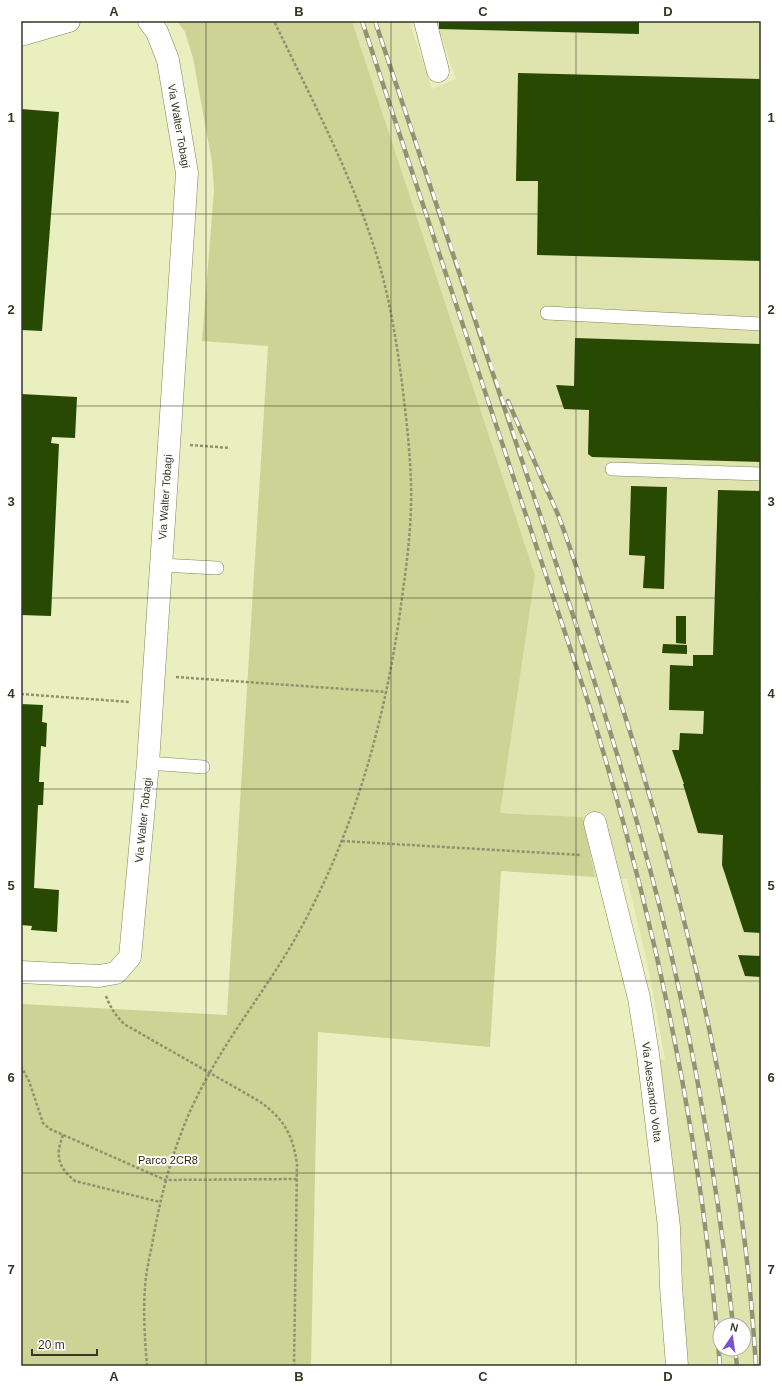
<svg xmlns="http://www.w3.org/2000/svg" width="782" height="1387" font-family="Arial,sans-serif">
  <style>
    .built { fill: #dfe4ae; fill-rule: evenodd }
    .green { fill: #cdd394 }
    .building { fill: #274902 }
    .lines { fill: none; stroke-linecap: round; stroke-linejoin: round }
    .service-casing { stroke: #81855a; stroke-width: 14 }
    .minor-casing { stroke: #81855a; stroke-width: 23 }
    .path { stroke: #8e9271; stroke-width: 2.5; stroke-dasharray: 3 2; stroke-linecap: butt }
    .service { stroke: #fff; stroke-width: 13 }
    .minor { stroke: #fff; stroke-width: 22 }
    .rail-casing { stroke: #909473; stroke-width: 4.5 }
    .rail { stroke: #fff; stroke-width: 3; stroke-dasharray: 9; stroke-linecap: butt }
    .grid { fill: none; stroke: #353725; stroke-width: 1; stroke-opacity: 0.55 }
    .labels { text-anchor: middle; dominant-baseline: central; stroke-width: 4; stroke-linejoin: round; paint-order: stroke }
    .street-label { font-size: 11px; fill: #353725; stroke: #fff }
    .park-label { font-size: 11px; fill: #2a2c0a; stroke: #fff }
    .neatline { fill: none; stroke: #353725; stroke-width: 1.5 }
    .grid-label { font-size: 13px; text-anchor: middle; font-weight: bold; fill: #353725 }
  </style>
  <rect width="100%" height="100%" fill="#e9efbf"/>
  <!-- built -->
  <path class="built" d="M352,21H409L432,89L456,79L436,21H761V1366H684L658,1059L665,1060L648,966L627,879L595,877L583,817L500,813L535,575ZM720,1325H744V1349H720Z"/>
  <!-- green -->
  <path class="green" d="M177,21H352L535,575L500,813L583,817L595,877L501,871L490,1047L318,1032L311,1366H21V1004L227,1015L268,346L202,341L214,190L212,162L193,58L185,32Z"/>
  <!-- building -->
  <g class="building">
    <path d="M439,21H639V34L439,29Z"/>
    <path d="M518,73L761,79V261L537,255L538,181H516Z"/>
    <path d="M21,109L59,112L42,331L21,330Z"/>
    <path d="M575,338L761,344V462L592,457L588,454L589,410L564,409L556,385L574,386Z"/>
    <path d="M21,394L77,397L75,438L52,437L51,443L59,444L51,616L21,615Z"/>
    <path d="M631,486L667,487L664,589L643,588L645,556L629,555Z"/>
    <path d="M718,490L761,491V933L744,932L722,865L723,835L698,833L683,784H684L672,750H679L680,733L703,734L704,711L669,710L670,665L693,666V655H713Z"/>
    <path d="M676,616H686V644L676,643Z"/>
    <path d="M663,644L687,645V654L662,653Z"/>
    <path d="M21,704L43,705L42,722L47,723L46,747L41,746L39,782H44L43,805H38L34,888L59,890L57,932L31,930L32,926L21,925Z"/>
    <path d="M738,955L761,956V977L745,976Z"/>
  </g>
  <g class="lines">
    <!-- service casing -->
    <g class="service-casing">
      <g id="service">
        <path d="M547,313L761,324"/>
        <path d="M612,469L761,474"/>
        <path d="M161,565L217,568"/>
        <path d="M148,763L203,767"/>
      </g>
    </g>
    <!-- minor casing -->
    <g class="minor-casing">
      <g id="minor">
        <path d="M425,21L438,71"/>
        <path d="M21,35L69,21"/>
        <path d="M595,823L639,998L648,1054L669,1227L671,1287L677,1366"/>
        <path d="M21,972L99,976L116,973L130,957L148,763L187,173L168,60L157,32L149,21"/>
      </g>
    </g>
    <!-- path -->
    <g class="path">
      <path d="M190,445L230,448"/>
      <path d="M176,677L387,692"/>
      <path d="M21,694L130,702"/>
      <path d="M342,841L581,855"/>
      <path d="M106,996C110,1007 116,1016 124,1024L259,1101C283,1118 293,1134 297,1164L294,1366"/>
      <path d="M21,1066L29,1081L43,1123L50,1129L165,1180L297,1179"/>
      <path d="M63,1135C55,1156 58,1167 75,1181L160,1202"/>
      <path d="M147,1366C145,1340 143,1313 145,1287C146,1273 149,1259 152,1245C162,1186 178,1128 208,1076C234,1028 269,985 296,937C356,831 388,711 403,590C408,555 412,519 411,483C410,450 406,416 402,383C396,338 389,294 375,250C350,171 310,96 274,21"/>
    </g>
    <!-- service -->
    <use href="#service" class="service"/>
    <!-- minor -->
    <use href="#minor" class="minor"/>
    <!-- rail casing -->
    <g class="rail-casing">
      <g id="rail">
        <path d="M362,21L589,705C656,920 702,1141 720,1366"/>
        <path d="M375,21C435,200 496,378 554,557C593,676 632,795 662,916C695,1050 718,1187 733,1325"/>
        <path d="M508,401C519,427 531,453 542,479C548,493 555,506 560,520C576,563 589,606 603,649C682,883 741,1119 756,1366"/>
        <path d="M735,1349L737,1366"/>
      </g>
    </g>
    <!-- rail -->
    <use href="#rail" class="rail"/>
  </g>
  <!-- grid -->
  <path class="grid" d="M206,21V1366M391,21V1366M576,21V1366M21,214H761M21,406H761M21,598H761M21,789H761M21,981H761M21,1173H761"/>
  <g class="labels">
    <!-- street labels -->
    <g class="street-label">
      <text transform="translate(179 126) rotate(80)">Via Walter Tobagi</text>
      <text transform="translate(165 497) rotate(-86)">Via Walter Tobagi</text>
      <text transform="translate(143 820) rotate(-84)">Via Walter Tobagi</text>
      <text transform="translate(652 1092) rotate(83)">Via Alessandro Volta</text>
    </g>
    <!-- park labels -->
    <g class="park-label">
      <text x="168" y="1160">Parco 2CR8</text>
    </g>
  </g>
  <!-- border -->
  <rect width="782" height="1387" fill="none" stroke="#ffffff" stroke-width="44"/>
  <!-- north arrow -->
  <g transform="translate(732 1337) rotate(13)"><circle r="19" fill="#ffffff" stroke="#aeafa8"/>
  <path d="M0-3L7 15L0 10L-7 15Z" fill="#7753cd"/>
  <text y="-6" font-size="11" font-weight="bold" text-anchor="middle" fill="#353725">N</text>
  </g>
  <!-- scale -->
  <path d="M32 1349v6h65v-6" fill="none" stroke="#353725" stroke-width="2"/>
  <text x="38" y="1349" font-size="12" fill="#353725" stroke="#ffffff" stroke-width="3" paint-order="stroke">20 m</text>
  <rect x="22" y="22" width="738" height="1343" class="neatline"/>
  <g class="grid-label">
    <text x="114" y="16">A</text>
    <text x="299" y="16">B</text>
    <text x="483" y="16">C</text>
    <text x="668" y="16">D</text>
    <text x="11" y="122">1</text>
    <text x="771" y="122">1</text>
    <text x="11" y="314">2</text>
    <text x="771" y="314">2</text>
    <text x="11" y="506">3</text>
    <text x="771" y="506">3</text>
    <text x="11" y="698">4</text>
    <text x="771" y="698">4</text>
    <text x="11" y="890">5</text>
    <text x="771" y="890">5</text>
    <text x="11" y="1082">6</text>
    <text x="771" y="1082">6</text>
    <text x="11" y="1274">7</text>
    <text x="771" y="1274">7</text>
    <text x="114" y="1381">A</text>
    <text x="299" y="1381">B</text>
    <text x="483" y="1381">C</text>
    <text x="668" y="1381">D</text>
  </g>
</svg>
